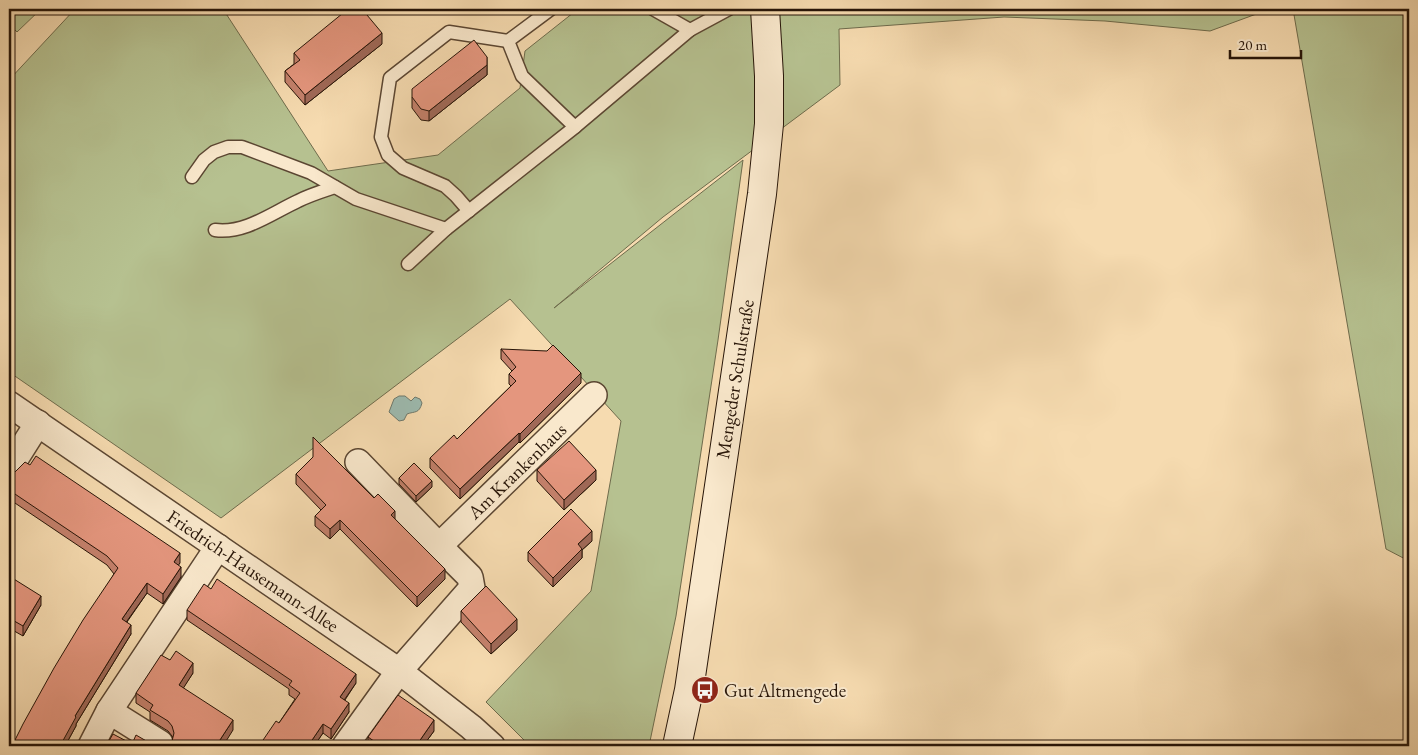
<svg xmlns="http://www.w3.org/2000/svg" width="1418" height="755" font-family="'EB Garamond',serif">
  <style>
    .green { fill: #b6c190; stroke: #6e6b4c }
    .water { fill: #9dbbb0; stroke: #6e796d }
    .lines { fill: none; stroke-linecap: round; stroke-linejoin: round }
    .lane-casing { stroke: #5b4632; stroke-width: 15 }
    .street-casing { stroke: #5b4632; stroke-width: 28 }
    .secondary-casing { stroke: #271508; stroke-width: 30 }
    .lane { stroke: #f9e8cc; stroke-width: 12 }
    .street { stroke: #f9e8cc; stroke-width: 25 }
    .secondary { stroke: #f9e8cc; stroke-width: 28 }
    .wall { fill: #c4816c; stroke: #271508 }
    .shaded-wall { fill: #a06958; stroke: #271508 }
    .building { fill: #e4967e; stroke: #271508 }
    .labels { text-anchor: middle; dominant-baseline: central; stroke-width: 4; stroke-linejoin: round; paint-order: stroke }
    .street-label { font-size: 19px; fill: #271508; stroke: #f9e8cc }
    .poi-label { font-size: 19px; fill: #271508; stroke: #f9e8cc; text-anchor: start }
  </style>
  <rect width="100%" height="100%" fill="#f6dbb0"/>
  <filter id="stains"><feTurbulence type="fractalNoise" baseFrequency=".004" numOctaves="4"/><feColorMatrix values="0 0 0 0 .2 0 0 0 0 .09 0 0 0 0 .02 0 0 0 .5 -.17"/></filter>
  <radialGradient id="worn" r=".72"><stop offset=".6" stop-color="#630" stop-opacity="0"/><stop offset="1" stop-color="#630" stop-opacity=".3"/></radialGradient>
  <!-- green -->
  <g class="green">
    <path d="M17,9H41L17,32L9,24V17Z"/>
    <path d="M75,9H223L328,171L438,155L520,88L525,51L578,9H1270L1210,31L1105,21L1004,17L839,29L840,85L663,217L554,308L743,160L718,340L676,616L649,746H530L486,702L591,591L621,421L510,299L221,518L9,372V80Z"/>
    <path d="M1293,9H1409V561L1386,549Z"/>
  </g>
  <!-- water -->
  <path class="water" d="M399,396H405L411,401L415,397L420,399L422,403C419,414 415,411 407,414L404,420L399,421L389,412L394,399Z"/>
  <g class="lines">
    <!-- lane casing -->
    <g class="lane-casing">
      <g id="lane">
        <path d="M551,9L508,41L522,76L575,127L690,30"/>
        <path d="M653,9L690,30L729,9"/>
        <path d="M192,177L204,160L214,152L228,147H242L311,173L356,199L446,229"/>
        <path d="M469,211L456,196L445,186L403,168L388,155L381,137L390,78L449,32L508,41"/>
        <path d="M215,230C245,234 272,213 298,201C310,195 323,191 335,187"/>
        <path d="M408,264L446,229L575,127"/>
      </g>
    </g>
    <!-- street casing -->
    <g class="street-casing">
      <g id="street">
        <path d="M9,404L399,671L471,727L492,746"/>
        <path d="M358,462L439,546"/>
        <path d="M9,469L38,423"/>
        <path d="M109,711L160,743"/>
        <path d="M91,746L109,711L218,547"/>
        <path d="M345,746L399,671L472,588L470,577L439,546L594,395"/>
      </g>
    </g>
    <!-- secondary casing -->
    <g class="secondary-casing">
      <path id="secondary" d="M677,746L689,690L762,194L769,124V76L765,9"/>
    </g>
    <!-- lane -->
    <use href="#lane" class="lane"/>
    <!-- street -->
    <use href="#street" class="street"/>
    <!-- secondary -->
    <use href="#secondary" class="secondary"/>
  </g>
  <!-- wall -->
  <g class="wall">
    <path d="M382,44L305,105L285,82V71L294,64V53Z"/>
    <path d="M487,57V75L429,121L421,120L412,108V97Z"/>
    <path d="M501,349L581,383L520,443L519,442L460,499L430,468V458L457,439L511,386L509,384V374L512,371L501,359Z"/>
    <path d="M537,470L596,480L564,510L537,481Z"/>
    <path d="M9,474L180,563L178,565L181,577L163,604L147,593L127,622L131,634L76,724V726L65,746H12L114,574L107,565L9,499Z"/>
    <path d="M296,474L395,519L445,579L417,607L340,529L330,539L315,526V516L321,510L296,484Z"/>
    <path d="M399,478L432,487L416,502L399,484Z"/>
    <path d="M592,541L582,550V558L553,587L528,561V552Z"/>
    <path d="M9,569L10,577L41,605L23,636L9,628Z"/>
    <path d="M187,610L356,683L345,700L349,712L331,739L323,733L314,746H259L279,723L295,699L289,695V689L187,620Z"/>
    <path d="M461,611L517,630L491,654L461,622Z"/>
    <path d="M170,660L193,673L183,688L233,730L172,741L173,738L172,736L168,731L150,720V712L136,703V693Z"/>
    <path d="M434,731L423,746H368V737Z"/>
  </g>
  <!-- shaded-wall -->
  <g class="shaded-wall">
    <path d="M382,33V44L305,105V95Z"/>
    <path d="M487,65V75L429,121V111Z"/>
    <path d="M581,373V383L520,443V434Z"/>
    <path d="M519,433V442L460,499V489Z"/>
    <path d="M596,470V480L564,510V500Z"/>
    <path d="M432,481V487L416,502V496Z"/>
    <path d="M395,511V521L391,515Z"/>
    <path d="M340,520V529L330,539V529Z"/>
    <path d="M592,531V541L582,550V558L553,587V578L578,544Z"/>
    <path d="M180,553V563L174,572V562Z"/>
    <path d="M181,567V577L163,604V594Z"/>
    <path d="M445,569V579L417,607V597Z"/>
    <path d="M147,583V593L122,628V619Z"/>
    <path d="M41,596V605L23,636V626Z"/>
    <path d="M517,619V630L491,654V644Z"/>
    <path d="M131,625V634L76,724V726L65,746H60L75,716Z"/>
    <path d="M193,663V673L179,695V685Z"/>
    <path d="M356,674V683L340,706V697Z"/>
    <path d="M349,703V712L331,739V729Z"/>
    <path d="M233,720V730L223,746H216Z"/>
    <path d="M434,720V731L423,746H416Z"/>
    <path d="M323,724V733L314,746H308Z"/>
  </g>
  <!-- building -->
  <g class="building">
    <path d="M348,9H362L382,33L305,95L285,71L300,60L294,53Z"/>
    <path d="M474,40L487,57V65L429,111L421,109L412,97V89Z"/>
    <path d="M553,345L581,373L520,434L519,433L460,489L430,458L454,435L457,439L516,381L509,374L516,367L501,349L547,351Z"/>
    <path d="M313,437L374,498L378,494L395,511L391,515L445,569L417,597L340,520L330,529L315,516L326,505L296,474L313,457Z"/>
    <path d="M569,441L596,470L564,500L537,470Z"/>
    <path d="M36,456L180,553L174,562L181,567L163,594L147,583L122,619L131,625L75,716L76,717L60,746H12L23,724L54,668L83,620L118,568L107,556L9,490V474L15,472L25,462L30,465Z"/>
    <path d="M414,463L432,481L416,496L399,478Z"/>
    <path d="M571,509L592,531L578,544L582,549L553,578L528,552Z"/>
    <path d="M9,576L41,596L23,626L9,618Z"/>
    <path d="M217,579L356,674L340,697L349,703L331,729L323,724L308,746H259L276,721L279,723L300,693L289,685L292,681L187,610L204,584L211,589Z"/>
    <path d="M486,586L517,619L491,644L461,611Z"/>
    <path d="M176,651L193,663L179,685L233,720L216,746H166L172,741L174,733L172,726L168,721L150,710L153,705L136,693L161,655L170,660Z"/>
    <path d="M398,695L434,720L416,746H381L368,737Z"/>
    <path d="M113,734L132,744L136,735L155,746H106Z"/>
  </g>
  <!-- icons -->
  <defs>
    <g id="bus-disc" transform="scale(1.4375)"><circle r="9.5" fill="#8f2418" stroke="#f9e8cc"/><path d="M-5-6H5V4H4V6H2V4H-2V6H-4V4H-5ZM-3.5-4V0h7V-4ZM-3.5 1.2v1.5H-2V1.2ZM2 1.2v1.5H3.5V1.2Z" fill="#fff"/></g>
  </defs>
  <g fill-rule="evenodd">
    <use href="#bus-disc" x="705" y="690"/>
  </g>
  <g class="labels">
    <!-- street labels -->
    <g class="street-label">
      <text transform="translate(735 379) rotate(-81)">Mengeder Schulstraße</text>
      <text transform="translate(517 471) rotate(-44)">Am Krankenhaus</text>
      <text transform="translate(253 571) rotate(34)">Friedrich-Hausemann-Allee</text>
    </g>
    <!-- poi labels -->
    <g class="poi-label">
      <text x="724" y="690">Gut Altmengede</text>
    </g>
  </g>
  <!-- margin -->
  <rect width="1418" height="755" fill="none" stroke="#f6dbb0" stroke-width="30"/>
  <rect x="10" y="10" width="1398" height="735" fill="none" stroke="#271508" stroke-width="2.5"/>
  <rect x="15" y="15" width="1388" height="725" fill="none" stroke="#271508"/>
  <!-- scale -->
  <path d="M1230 50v8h71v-8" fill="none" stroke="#271508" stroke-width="2.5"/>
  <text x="1238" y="50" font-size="15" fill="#271508" stroke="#f9e8cc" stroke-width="4" paint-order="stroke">20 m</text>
  <rect width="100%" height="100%" filter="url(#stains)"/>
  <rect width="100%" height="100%" fill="url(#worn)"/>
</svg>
